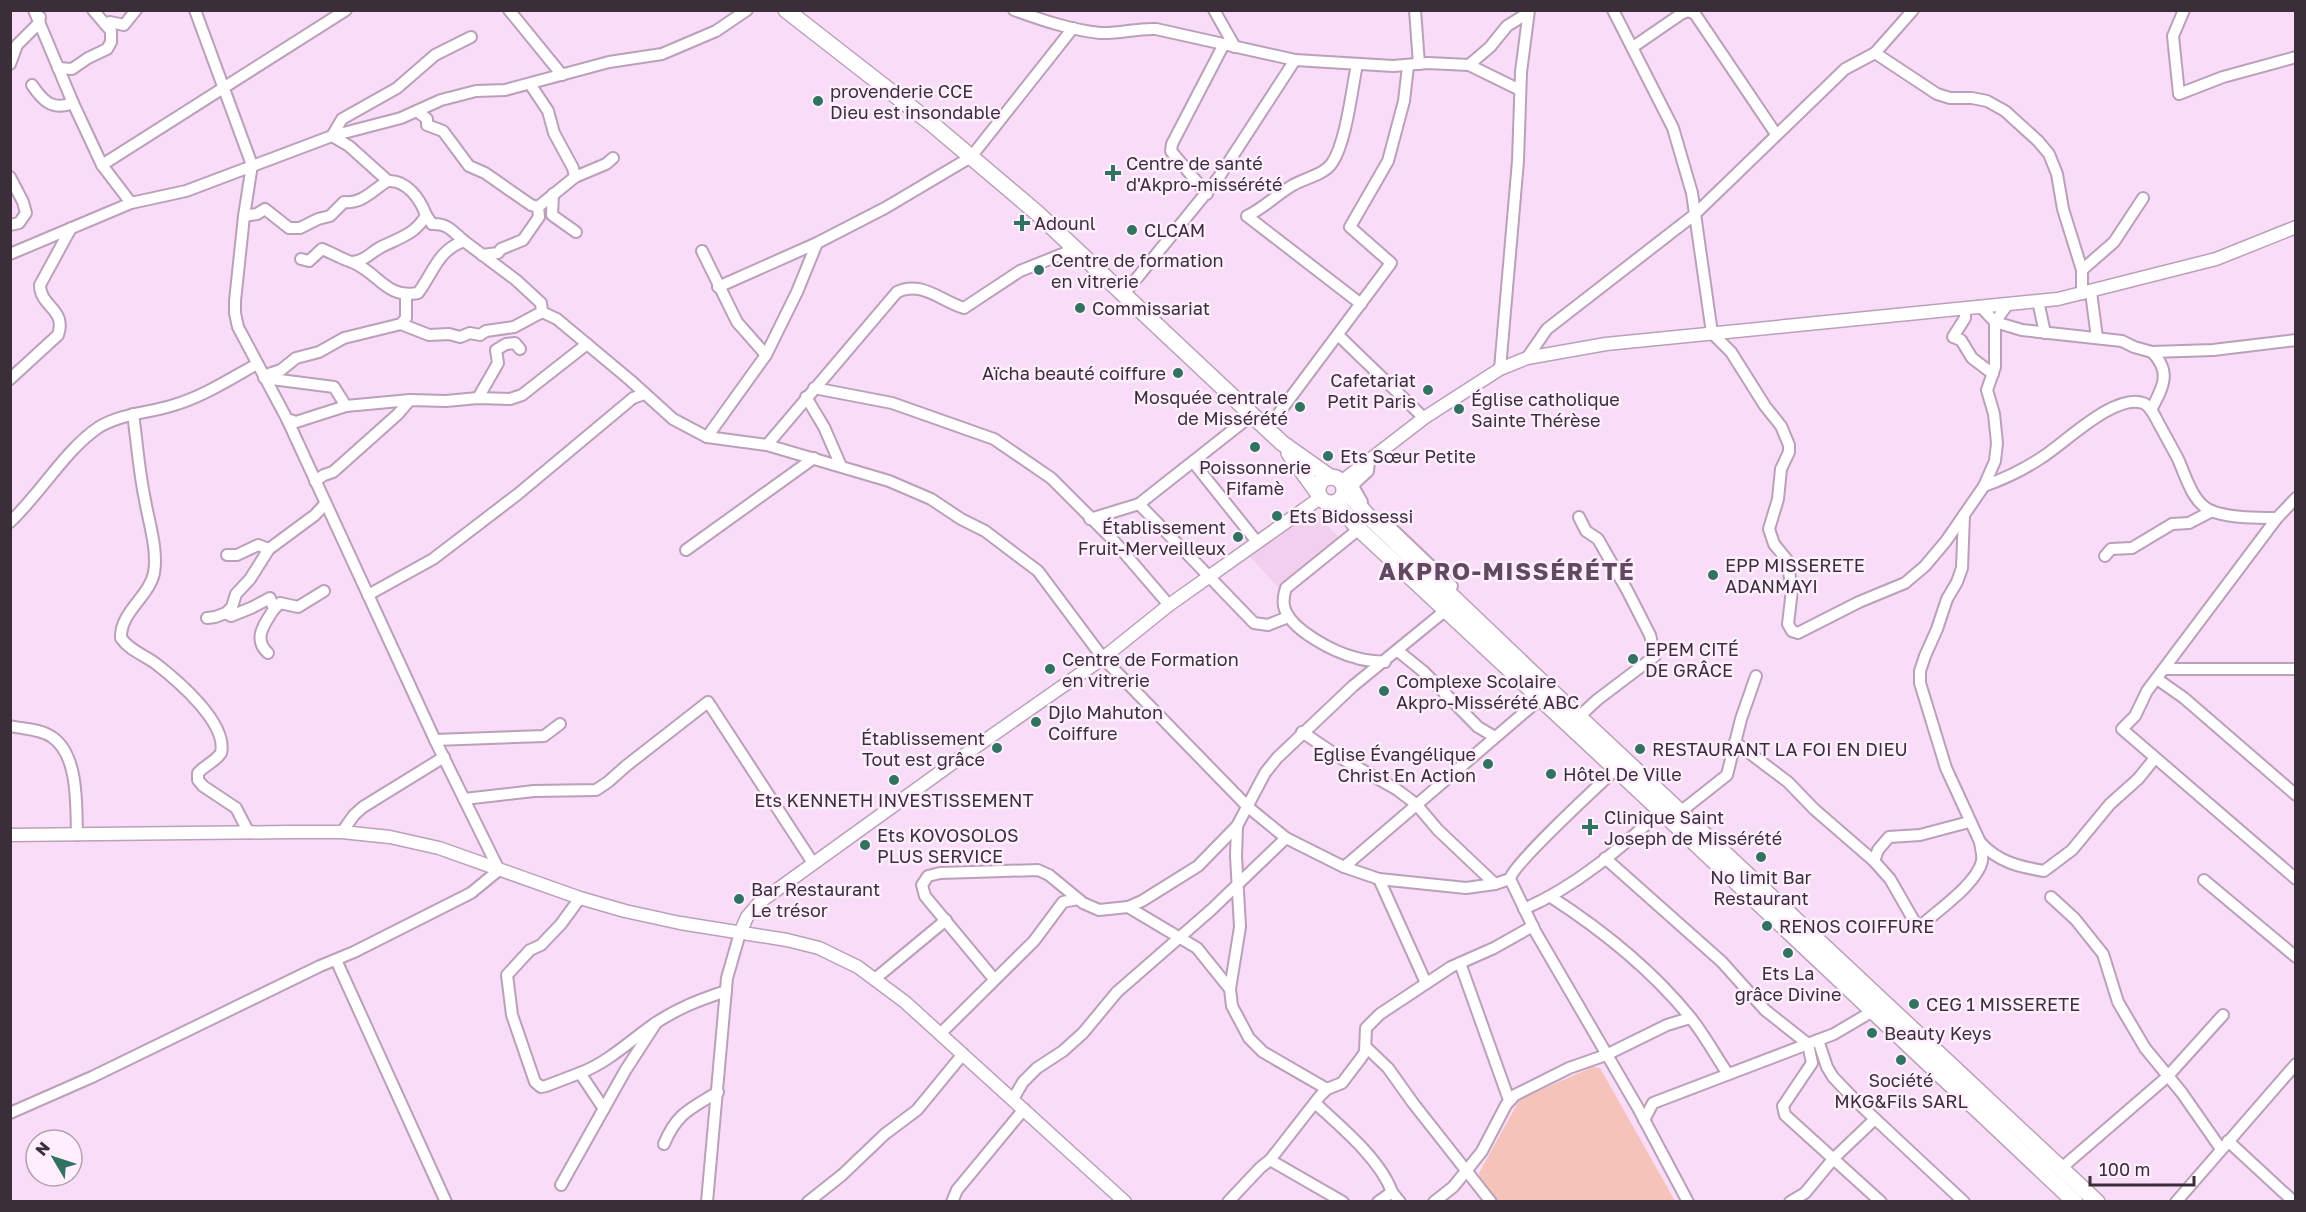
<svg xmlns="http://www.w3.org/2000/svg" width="2306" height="1212" font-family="'Golos Text',sans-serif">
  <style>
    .built { fill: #f2cfef }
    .green { fill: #f5c3ba }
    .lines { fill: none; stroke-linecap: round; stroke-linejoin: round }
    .minor-casing { stroke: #bba0b9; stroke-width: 14 }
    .major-casing { stroke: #bba0b9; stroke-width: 15 }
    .highway-casing { stroke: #bba0b9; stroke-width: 18 }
    .minor { stroke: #fff; stroke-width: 10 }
    .major { stroke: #fff; stroke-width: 12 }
    .highway { stroke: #fff; stroke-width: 15 }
    .poi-dot { fill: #327261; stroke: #ffeefe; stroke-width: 2 }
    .labels { text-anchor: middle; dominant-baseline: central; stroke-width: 5; stroke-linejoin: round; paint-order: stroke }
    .poi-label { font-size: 18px; fill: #3a2f39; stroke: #ffeefe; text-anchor: start }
    .district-label { font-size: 24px; font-weight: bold; letter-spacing: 1.5px; fill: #614960; stroke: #ffeefe }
  </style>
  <rect width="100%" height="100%" fill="#f9dcf7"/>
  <!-- built -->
  <path class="built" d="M1311,508L1339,538L1279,588L1247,554Z"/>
  <!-- green -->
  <path class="green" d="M1593,1067L1600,1068L1675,1201H1498L1480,1180L1479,1173L1520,1099Z"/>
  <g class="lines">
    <!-- minor casing -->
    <g class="minor-casing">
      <g id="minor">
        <path d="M34,10L73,103L102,165L131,203"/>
        <path d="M509,10L562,75"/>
        <path d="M1014,10C1042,20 1071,30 1100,33C1119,34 1137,28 1156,29L1295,60L1393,66L1428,63L1469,65L1520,90"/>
        <path d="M1214,10L1235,47"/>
        <path d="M1415,10L1419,64"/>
        <path d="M1613,10L1673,128L1692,193L1712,333L1731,352L1765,406L1781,426L1789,445V452L1781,469L1778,499L1769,529L1774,544L1787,560L1792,590L1788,624L1792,631L1798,633L1859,602L1905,583L1925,566L1946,541L1984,486L1995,461L1997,443L1994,414L1987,390L1995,367V322L2008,304"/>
        <path d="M2184,10L2173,36L2179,94L2223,77L2296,57"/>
        <path d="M105,24L110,22L124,25L136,10"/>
        <path d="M1633,47L1681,14L1688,11L1695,14L1776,134"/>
        <path d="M1875,53L1937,94L1950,98H1972L1987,101L2005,111L2038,141L2049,154L2057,174L2063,209L2082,270V294"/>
        <path d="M10,64L17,45L39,23L40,17"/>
        <path d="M1357,64C1352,89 1346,143 1332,163C1324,175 1305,178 1293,185C1276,195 1264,208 1247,216L1361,304"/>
        <path d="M1469,65L1490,47L1507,26L1528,13"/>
        <path d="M58,68L72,69L88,58L107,49L111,42V31L93,10"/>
        <path d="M32,85C43,101 52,111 73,103"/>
        <path d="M417,111L427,119V125L443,131L469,166L485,173L531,205L538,207L575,177L573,168L554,133L548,111L530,84"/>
        <path d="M102,165L346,10"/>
        <path d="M10,177L23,202L26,213L19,223L10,225"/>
        <path d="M575,177L606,164L613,158"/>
        <path d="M553,194L552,215L576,232"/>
        <path d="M1207,194L1171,151L1172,144L1224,44"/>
        <path d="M244,216L257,214L265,209L289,228H300L318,219L330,216L344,202C363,204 372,190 388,181L349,146L332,136L342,119L397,88L435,55L471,37"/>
        <path d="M702,251L737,322L766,355"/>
        <path d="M10,254L131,203L186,191L332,136L401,118L441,100L476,91L505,90L609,62L662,54L716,31L747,10"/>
        <path d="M482,255L498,253L501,249L523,240L539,217L538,207"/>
        <path d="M301,259L309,261L322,249C328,251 348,262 352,262C365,261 370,253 381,247C399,238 416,234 426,215C420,199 407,180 388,181"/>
        <path d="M352,262C379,273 386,299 418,293C433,273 438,250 464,241C453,232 448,223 432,224L426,215"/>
        <path d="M2082,270L2114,242L2143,198"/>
        <path d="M718,287L817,243L885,208L971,157L1073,28"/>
        <path d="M2091,292L2097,338"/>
        <path d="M1124,294L1219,177L1295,60"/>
        <path d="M2038,301L2045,333"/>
        <path d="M1980,306L1995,322L2022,330L2122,341L2134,347L2152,352L2213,350L2296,340"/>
        <path d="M1965,308V318L1953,337L1961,340L1972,358L1993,374"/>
        <path d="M542,312L557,319L630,380L673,419L707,437L767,445L889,481L931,499L961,519L985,531L1038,571L1103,658L1248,807L1286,838L1344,867L1379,879L1466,888L1495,884L1510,879"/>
        <path d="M401,324L429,335L449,334L460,337L470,333L480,335L486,331L514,327L542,312L541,303L516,280L464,241"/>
        <path d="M1338,335L1424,418"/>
        <path d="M1527,358L1547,329L1694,215L1845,69L1875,53L1913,10"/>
        <path d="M1500,369L1518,161L1521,72L1529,10"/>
        <path d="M264,377L269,374L281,370L296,358L319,352L344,338L401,324L406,318V295"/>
        <path d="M264,378L334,387L346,406L410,400L446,401L478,398L510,399L522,395L587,344"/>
        <path d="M10,379L58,335C67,309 40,307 40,285L71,228"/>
        <path d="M814,388L892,403L994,439L1051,478L1114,541L1169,605"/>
        <path d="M806,397L824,427L841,466"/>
        <path d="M478,398L498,363L496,350L506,344L515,343L520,349"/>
        <path d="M2151,410C2163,387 2172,372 2152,352"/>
        <path d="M133,414C137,442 139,472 145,500C149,523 158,550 154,573C149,597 120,612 121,638C129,650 144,655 155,663C177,680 228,723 221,753C215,762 205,765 198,773V780L203,786L236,808L249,833"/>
        <path d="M287,419L296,422L346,406"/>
        <path d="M1267,429L1391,263L1350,227L1388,161L1404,101L1408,66"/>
        <path d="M707,437L766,355L797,292L817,243"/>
        <path d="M767,445L897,292C921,280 941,301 964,308L1020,271L1075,249"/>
        <path d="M1193,462L1257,542"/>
        <path d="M315,481L324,475L333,472L398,414L410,400"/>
        <path d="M1984,486C2004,479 2023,470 2041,458C2064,444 2114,393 2143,403C2151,406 2155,417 2159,424C2165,435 2171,446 2177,457C2186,475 2192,505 2214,512C2233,518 2257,518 2277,518"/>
        <path d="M2296,498L2277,518L2147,691L2135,716L2122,729L2296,879"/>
        <path d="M1362,502L1354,488L1355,483L1368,471L1369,462"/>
        <path d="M1139,504L1254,623L1268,625L1288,617"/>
        <path d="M1579,517L1586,531L1598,539L1627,590L1650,635L1655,656L1597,700L1583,713"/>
        <path d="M1090,519L1139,504L1252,415"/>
        <path d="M10,522C41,493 65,450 99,427C123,413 149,413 174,405C204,396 230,379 257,364"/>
        <path d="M1387,524L1452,586"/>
        <path d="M1359,529L1286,588C1284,594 1283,600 1284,606C1289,630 1336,653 1357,658C1366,661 1376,661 1385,662"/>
        <path d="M686,550L814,458"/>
        <path d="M227,555H237L258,545L269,549"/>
        <path d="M2105,556L2111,549L2132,548L2172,524L2189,523L2212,511"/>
        <path d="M368,595L433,559L518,494L633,398L644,394"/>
        <path d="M274,609L280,603L298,607L324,591"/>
        <path d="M226,613L231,616L251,608L270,598L274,609C265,623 252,639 268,653"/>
        <path d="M207,618L215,617L226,613L232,607L236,594L250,579L269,549L315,515L325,504"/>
        <path d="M1398,651L1424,672L1478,727L1495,737"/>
        <path d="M2164,669H2296"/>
        <path d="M2157,679L2184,698L2296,795"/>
        <path d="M10,726C23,729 41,729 52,737C79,755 76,806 77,835"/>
        <path d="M1302,732L1339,757L1396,789L1416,804L1438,830L1495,884"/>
        <path d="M435,740L544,736L560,724"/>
        <path d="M1735,742L1788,782L1814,809L1874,861L1890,879L1917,926L1924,923C1940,909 1977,883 1982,861C1983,855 1981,849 1980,842L1946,768L1920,683V671L1925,656L1937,629L1947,599L1957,582L1962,568L1964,515"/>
        <path d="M1616,769C1599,785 1513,864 1510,879L1535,931L1638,1108L1688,1202"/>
        <path d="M464,799L534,791L596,790L608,782L626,766L708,702L813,863"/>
        <path d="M1678,810L1684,809L1727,775L1741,719L1756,676"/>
        <path d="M342,832L354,815L363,807L444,757"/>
        <path d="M1981,843C1998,862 2020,867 2044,871L2072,850L2110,804L2138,779L2155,758"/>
        <path d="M1605,858L1722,962L1765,1010L1808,1044L1812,1063L1783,1106L1785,1115L1881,1202"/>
        <path d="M1874,861L1878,850L1889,837L1920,835L1969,822"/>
        <path d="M1344,867L1540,699"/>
        <path d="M1379,879L1426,983"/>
        <path d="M2204,880L2296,957"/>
        <path d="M1551,897C1602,930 1651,969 1690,1017C1704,1034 1715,1055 1728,1074"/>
        <path d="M2051,897L2075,919L2103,954L2118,1002L2145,1048L2182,1093L2221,1149"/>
        <path d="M580,898L561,924L541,945L530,950L507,975L512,1015L535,1082L541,1087L546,1086L580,1073L604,1109"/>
        <path d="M1128,907L1142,901L1198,866L1237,826L1265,773L1277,758L1353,686L1446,610"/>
        <path d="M1524,909C1575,887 1621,848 1661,811"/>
        <path d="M336,960L446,1202"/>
        <path d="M1460,963L1509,1100"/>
        <path d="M876,978L946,920"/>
        <path d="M994,979L925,896L922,885L928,876L940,873L1038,870L1049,875L1083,903L1099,910L1128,907L1197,948L1230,989L1232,1006L1249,1038L1263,1052L1327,1089"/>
        <path d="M1230,989L1240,927L1236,856L1237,826"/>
        <path d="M940,1034L1034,941L1063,902L1078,899"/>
        <path d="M1818,1040L1827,1067L1833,1077L1857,1102L1964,1202"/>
        <path d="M1366,1047L1388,1068L1413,1103L1491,1202"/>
        <path d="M580,1073C607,1063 630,1041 654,1024C678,1008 699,1000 726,991"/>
        <path d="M1013,1099L1023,1082L1037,1068L1063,1051L1083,1033L1117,992L1211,910L1286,838"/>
        <path d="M1315,1103C1341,1127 1380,1159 1392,1192"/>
        <path d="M10,1113L92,1077L320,966L354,952L471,893L499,870L435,740L287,419L238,327L235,313V301L244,216L252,165L195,10"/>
        <path d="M1644,1120L1653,1103L1834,1034L1873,1011"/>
        <path d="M2228,1141L2294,1202"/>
        <path d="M664,1144C677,1113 690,1109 718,1092"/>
        <path d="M1270,1160L1343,1202"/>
        <path d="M2065,1165L2167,1077L2223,1015"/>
        <path d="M561,1185L625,1071L656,1023"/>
        <path d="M707,1202L727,978L740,933"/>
        <path d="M808,1202L842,1175L885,1134L917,1110L963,1054"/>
        <path d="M952,1202L957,1190L1024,1109"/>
        <path d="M1228,1202L1260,1168L1270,1160L1320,1096L1327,1089L1342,1083L1361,1058L1365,1052L1366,1028L1380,1014L1451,967L1494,948L1533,926"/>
        <path d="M1378,1202L1392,1192L1400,1202"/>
        <path d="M1434,1202L1453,1187L1467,1170L1482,1151L1506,1105L1515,1095L1569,1068L1606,1055L1667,1025L1690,1018"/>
        <path d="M1790,1202L1805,1193L1834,1158L1875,1119"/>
        <path d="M2176,1202L2296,1064"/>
      </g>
    </g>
    <!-- major casing -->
    <g class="major-casing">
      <g id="major">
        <path d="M1341,482L1424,418L1500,369L1527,358L1606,344L2058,299L2216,259L2296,227"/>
        <path d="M10,835L290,832H342L390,837L439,848L580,898L625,911L680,923L787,940L819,948L858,967L905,1002L1125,1202"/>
        <path d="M740,933L747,917L760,902L957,760L1103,658L1169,605L1320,498"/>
      </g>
    </g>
    <!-- highway casing -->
    <g class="highway-casing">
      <g id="highway">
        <path d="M786,10L931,123L1036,212L1282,443L1330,477"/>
        <path d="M1289,453L1318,493"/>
        <circle cx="1331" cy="490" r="13"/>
        <path d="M1345,490L1368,516L1548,688L2097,1202"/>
        <path d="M1336,503L1359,529L1661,811L2075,1202"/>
      </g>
    </g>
    <!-- minor -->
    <use href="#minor" class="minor"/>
    <!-- major -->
    <use href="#major" class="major"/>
    <!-- highway -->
    <use href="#highway" class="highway"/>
  </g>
  <!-- markers -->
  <g class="poi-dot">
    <circle cx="818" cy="101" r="6"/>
    <path d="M1110 164h6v6h6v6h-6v6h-6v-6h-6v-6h6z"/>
    <path d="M1019 214h6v6h6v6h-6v6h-6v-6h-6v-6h6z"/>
    <circle cx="1132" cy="230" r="6"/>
    <circle cx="1039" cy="270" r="6"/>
    <circle cx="1080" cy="308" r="6"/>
    <circle cx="1178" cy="373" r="6"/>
    <circle cx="1428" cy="390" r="6"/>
    <circle cx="1300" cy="407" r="6"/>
    <circle cx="1459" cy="409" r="6"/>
    <circle cx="1255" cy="447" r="6"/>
    <circle cx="1328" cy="456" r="6"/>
    <circle cx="1277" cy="516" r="6"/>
    <circle cx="1238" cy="537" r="6"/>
    <circle cx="1713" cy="575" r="6"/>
    <circle cx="1633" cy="659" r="6"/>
    <circle cx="1050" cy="669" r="6"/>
    <circle cx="1384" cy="691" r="6"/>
    <circle cx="1036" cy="722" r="6"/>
    <circle cx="997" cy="748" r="6"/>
    <circle cx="1640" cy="749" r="6"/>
    <circle cx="1488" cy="764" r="6"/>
    <circle cx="1551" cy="774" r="6"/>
    <circle cx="894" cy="780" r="6"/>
    <path d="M1587 818h6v6h6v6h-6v6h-6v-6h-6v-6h6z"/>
    <circle cx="865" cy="845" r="6"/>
    <circle cx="1761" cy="857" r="6"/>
    <circle cx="739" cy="899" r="6"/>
    <circle cx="1767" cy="926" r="6"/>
    <circle cx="1788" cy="953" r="6"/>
    <circle cx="1914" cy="1004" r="6"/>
    <circle cx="1872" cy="1033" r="6"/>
    <circle cx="1901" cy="1060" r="6"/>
  </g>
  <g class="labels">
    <!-- poi labels -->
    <g class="poi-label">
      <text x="830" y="91">provenderie CCE<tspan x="830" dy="21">Dieu est insondable</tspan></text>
      <text x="1126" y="163">Centre de santé<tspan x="1126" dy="21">d'Akpro-missérété</tspan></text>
      <text x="1034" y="223">Adounl</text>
      <text x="1144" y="230">CLCAM</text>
      <text x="1051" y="260">Centre de formation<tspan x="1051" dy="21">en vitrerie</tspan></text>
      <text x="1092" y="308">Commissariat</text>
      <text x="1166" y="373" text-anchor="end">Aïcha beauté coiffure</text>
      <text x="1416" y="380" text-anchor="end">Cafetariat<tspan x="1416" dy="21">Petit Paris</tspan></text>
      <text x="1288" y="397" text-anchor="end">Mosquée centrale<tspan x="1288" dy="21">de Missérété</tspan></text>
      <text x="1471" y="399">Église catholique<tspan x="1471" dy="21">Sainte Thérèse</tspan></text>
      <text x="1340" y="456">Ets Sœur Petite</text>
      <text x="1255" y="467" text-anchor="middle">Poissonnerie<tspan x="1255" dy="21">Fifamè</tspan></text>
      <text x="1289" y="516">Ets Bidossessi</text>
      <text x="1226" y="527" text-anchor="end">Établissement<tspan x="1226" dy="21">Fruit-Merveilleux</tspan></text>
      <text x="1725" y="565">EPP MISSERETE<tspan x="1725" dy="21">ADANMAYI</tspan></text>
      <text x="1645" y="649">EPEM CITÉ<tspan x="1645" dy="21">DE GRÂCE</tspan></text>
      <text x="1062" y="659">Centre de Formation<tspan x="1062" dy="21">en vitrerie</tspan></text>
      <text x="1396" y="681">Complexe Scolaire<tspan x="1396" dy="21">Akpro-Missérété ABC</tspan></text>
      <text x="1048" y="712">Djlo Mahuton<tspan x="1048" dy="21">Coiffure</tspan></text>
      <text x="985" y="738" text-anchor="end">Établissement<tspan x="985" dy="21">Tout est grâce</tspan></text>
      <text x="1652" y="749">RESTAURANT LA FOI EN DIEU</text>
      <text x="1476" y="754" text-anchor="end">Eglise Évangélique<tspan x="1476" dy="21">Christ En Action</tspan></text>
      <text x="1563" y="774">Hôtel De Ville</text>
      <text x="894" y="800" text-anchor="middle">Ets KENNETH INVESTISSEMENT</text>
      <text x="1604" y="817">Clinique Saint<tspan x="1604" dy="21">Joseph de Missérété</tspan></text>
      <text x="877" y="835">Ets KOVOSOLOS<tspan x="877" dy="21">PLUS SERVICE</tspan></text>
      <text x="1761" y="877" text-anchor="middle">No limit Bar<tspan x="1761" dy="21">Restaurant</tspan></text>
      <text x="751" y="889">Bar Restaurant<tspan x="751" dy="21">Le trésor</tspan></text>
      <text x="1779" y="926">RENOS COIFFURE</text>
      <text x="1788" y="973" text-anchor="middle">Ets La<tspan x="1788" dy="21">grâce Divine</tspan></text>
      <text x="1926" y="1004">CEG 1 MISSERETE</text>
      <text x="1884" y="1033">Beauty Keys</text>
      <text x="1901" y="1080" text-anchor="middle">Société<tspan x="1901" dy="21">MKG&amp;Fils SARL</tspan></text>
    </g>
    <!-- district labels -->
    <g class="district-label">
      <text x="1507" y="570">AKPRO-MISSÉRÉTÉ</text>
    </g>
  </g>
  <!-- border -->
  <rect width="2306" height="1212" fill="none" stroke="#3a2f39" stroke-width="24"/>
  <!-- north arrow -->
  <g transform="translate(54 1158) rotate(309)"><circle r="28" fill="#ffeefe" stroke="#b0a2af" stroke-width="1.5"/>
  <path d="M0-4.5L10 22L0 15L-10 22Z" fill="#327261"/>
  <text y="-9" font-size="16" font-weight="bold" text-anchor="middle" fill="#3a2f39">N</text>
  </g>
  <!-- scale -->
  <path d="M2090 1176v9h104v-9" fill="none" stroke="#3a2f39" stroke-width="3"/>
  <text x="2099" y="1176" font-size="18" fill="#3a2f39" stroke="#ffeefe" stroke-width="4.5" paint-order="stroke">100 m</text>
</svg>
